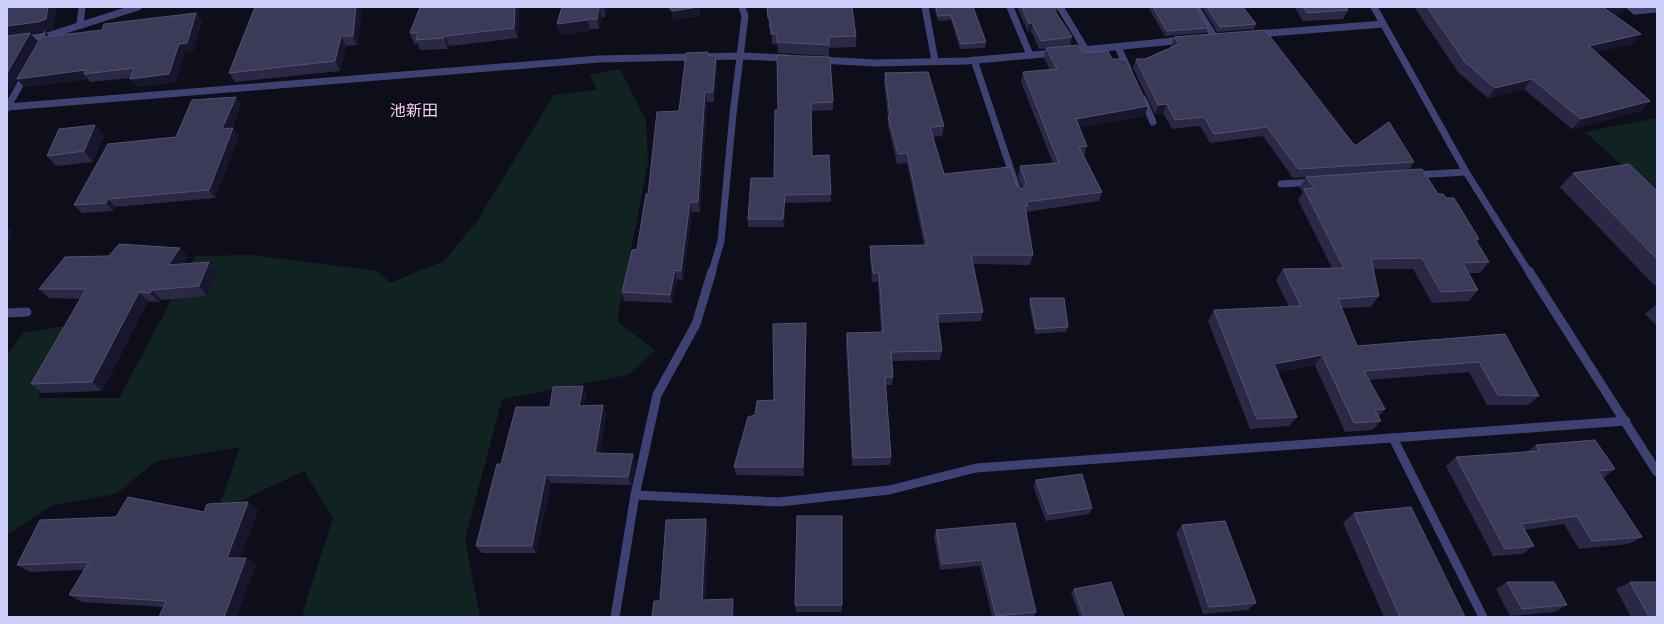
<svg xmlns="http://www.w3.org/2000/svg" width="1664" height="624" font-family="Jost,'Noto Sans JP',sans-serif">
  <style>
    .green { fill: #112320 }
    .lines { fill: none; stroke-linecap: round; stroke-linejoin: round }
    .service-far1 { stroke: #3e4272; stroke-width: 7 }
    .service { stroke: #3e4272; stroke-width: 9 }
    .minor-far1 { stroke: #3e4272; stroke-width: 7 }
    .minor { stroke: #3e4272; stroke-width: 9 }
    .tertiary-far1 { stroke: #3e4272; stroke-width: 7 }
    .tertiary { stroke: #3e4272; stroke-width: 9 }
    .wall { fill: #2a2845 }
    .shaded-wall { fill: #18162c }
    .building { fill: #3c3a59; stroke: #525172 }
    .labels { text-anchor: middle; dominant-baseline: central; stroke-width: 3; stroke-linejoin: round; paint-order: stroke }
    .quarter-label { font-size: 16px; fill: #f8ceee; stroke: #0e0d1a }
  </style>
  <rect width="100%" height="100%" fill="#0e0d1a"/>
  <!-- green -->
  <g class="green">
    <path d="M620,69L646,121L648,163L617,321L655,350L628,375L502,399L465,539L480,617H303V612L333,518L304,471L217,512L240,447L156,461L116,494L52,505L7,535V356L23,333L78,324L38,398H119L195,256L250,255L378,271L390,283L444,261L477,221L554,95L597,90L590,75Z"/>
    <path d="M1657,118V197L1585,132Z"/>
  </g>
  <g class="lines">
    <!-- service-far1 -->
    <g class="service-far1">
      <path d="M1010,7L1030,55"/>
      <path d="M1118,47L1128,69"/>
      <path d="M1143,99L1153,122"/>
      <path d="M1415,175L1466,172"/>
      <path d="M1281,184L1314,182"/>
    </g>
    <!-- service -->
    <path class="service" d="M7,313L27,312"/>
    <!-- minor-far1 -->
    <g class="minor-far1">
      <path d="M925,7L935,61"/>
      <path d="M1060,7L1086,50"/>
      <path d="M1196,7L1215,38"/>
      <path d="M1630,7L1635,11L1657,9"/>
      <path d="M80,25L82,7"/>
      <path d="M1257,34L1383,24"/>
      <path d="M7,41L47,36L138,7"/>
      <path d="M1072,51L1184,40"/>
      <path d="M820,60L876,63L966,61L1054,53"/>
      <path d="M974,60L1019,194"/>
      <path d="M8,107L599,59L740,56L787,58"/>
      <path d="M7,108L26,74"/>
      <path d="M712,272L721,241L733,114L745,16L742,7"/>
    </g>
    <!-- minor -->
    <g class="minor">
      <path d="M1393,438L1483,617"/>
      <path d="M635,495L779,502L889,490L976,468L1626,421"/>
      <path d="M615,617L635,495L657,395L696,324L712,271"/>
    </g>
    <!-- tertiary-far1 -->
    <path class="tertiary-far1" d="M1374,7L1466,172L1529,272"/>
    <!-- tertiary -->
    <path class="tertiary" d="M1529,271L1657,472"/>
  </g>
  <!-- wall -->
  <g class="wall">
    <path d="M7,7L54,29L46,31L30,33L38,42L49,37L102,30L196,13L202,21L193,51L185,52L175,82L137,87L130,79L131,78L90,82L88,79L24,87L17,79L12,89Z"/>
    <path d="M255,7H362L357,45L346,46L340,71L235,82L229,73Z"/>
    <path d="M519,7L518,38L449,46L448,49L420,50L417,43L414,44L410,33Z"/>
    <path d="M562,7H607L605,17H602L599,29H590L589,31L560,35L557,24Z"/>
    <path d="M668,7H699L700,16L673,20L671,10L669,11Z"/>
    <path d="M767,7L856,36V47L829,48V56L778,53L777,44L772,45L771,28H769Z"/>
    <path d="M934,7H973L986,42L985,48L960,49L951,20L938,21Z"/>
    <path d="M1017,7H1057L1058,8L1056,13L1072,37L1070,46L1039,49L1031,31L1028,32Z"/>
    <path d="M1148,7H1196L1208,28L1206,33L1165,36Z"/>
    <path d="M1202,7H1243L1256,24L1254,29L1217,32Z"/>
    <path d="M1294,7H1346L1348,10L1343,19L1303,21Z"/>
    <path d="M1414,7H1626L1621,14L1615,15L1641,34L1632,44L1596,52L1650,101L1641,111L1572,129L1524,89L1488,98L1458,72Z"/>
    <path d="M1174,37L1355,146L1414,162L1409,170L1438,194L1446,198L1479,239L1477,242L1489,262L1480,273H1468L1478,290L1469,301L1432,303L1413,269H1374L1379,296L1371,307L1342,308L1357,346L1505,334L1539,396L1528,405H1487L1469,372L1369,380L1385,409L1378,417L1381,421L1372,430L1345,432L1315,365L1278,372L1297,417L1289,426L1250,429L1208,321L1214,310L1289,307L1276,280L1283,269L1332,268L1298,200L1303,192L1300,188L1306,177L1293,178L1263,136L1210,143L1200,126L1172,129L1163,113L1155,114L1133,68L1136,59H1145L1172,47L1171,46Z"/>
    <path d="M1046,48L1083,53L1112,59L1145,116L1079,127L1087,146L1084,156L1102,192L1099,201L1026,212L1033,255L1030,265L973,264L983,312L981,321L938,323L942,351L940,360L892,361L893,377L892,385H886L891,457L890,465L852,466L846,342L847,333L881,332L878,282H872L870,255V246L924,245L907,163L897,164L888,126V116L884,83L885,73L944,126L942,136L933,137L944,174L1017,186L1022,189L1018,176L1020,166L1053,163L1021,82L1023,72L1050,70L1044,58Z"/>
    <path d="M708,52V56H716L717,66L714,102H707L700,212H692L683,280L677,279L672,303L624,301L622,292L637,249L648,194L679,111Z"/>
    <path d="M777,55L833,102V110L811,111L812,156L831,194V202L785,203L784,227H748V219L774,178L778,110Z"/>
    <path d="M236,97L241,105L232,128L239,136L215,198L115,207L113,211L82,213L74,205Z"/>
    <path d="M104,135L93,162L56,166L47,156Z"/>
    <path d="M1573,173L1657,191V284L1654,285L1560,187Z"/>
    <path d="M188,257L184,264L209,262L217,271L207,296L161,300L159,302L148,301L102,391L43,393L31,384L81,299L49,298L39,289Z"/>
    <path d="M1030,298L1068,327L1066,332L1035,334L1029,303Z"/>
    <path d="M1657,304V326L1645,314Z"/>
    <path d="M806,332L804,476L736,475L734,467L755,415L774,400Z"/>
    <path d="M583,386L586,395L584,406L603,405L606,414L600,453L636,462L631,485L551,483L536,553H482L476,546L501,464L550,407Z"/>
    <path d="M1536,445L1615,469L1603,478L1642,537L1628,544L1579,549L1564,524L1524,530L1534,546L1522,554L1493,556L1446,466L1456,457L1527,452Z"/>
    <path d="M1036,480L1092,508L1089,514L1046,521L1033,486Z"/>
    <path d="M258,510L240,558H246L256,565L163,607L82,602L69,595L84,570L30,572L17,565L116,517L204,512Z"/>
    <path d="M1354,513L1465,617H1384L1343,523Z"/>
    <path d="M1015,523L1036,612L1034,617H992L980,566L940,570L934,537L936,530Z"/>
    <path d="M1182,525L1256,603L1248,610L1203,614L1176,533Z"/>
    <path d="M1507,582L1567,605L1555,612L1510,616L1496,589Z"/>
    <path d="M1630,582L1657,617H1631L1616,589Z"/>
    <path d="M1074,589L1124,617H1080L1071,593Z"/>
    <path d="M795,605H842V612H796Z"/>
  </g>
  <!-- shaded-wall -->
  <g class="shaded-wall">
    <path d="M48,7H57L54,29L46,31L30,33L38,42L86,70L84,74L88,79L24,87L17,79L12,89H7V26Z"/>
    <path d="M356,7H362L357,45L353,36Z"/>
    <path d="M515,7H519L518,38L514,28Z"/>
    <path d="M600,7L602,17L599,29L597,19Z"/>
    <path d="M603,7H607L605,17Z"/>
    <path d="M699,7L700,16L673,20L672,11Z"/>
    <path d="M1609,7H1626L1621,14L1596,18L1604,8Z"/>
    <path d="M196,13L202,21L193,51L185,52L175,82L137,87L130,79Z"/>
    <path d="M587,19L590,29L589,31L560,35L557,24Z"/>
    <path d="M1032,23L1031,31L1028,32L1029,24Z"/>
    <path d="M45,31L52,40L44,37Z"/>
    <path d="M1641,34L1632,44L1581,56L1589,46Z"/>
    <path d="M341,36L346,46L340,71L335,61Z"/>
    <path d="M445,36L449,46L448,49L444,38Z"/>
    <path d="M716,56L717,66L714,102L713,92Z"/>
    <path d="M1532,79L1524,89L1488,98L1495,88Z"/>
    <path d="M705,92L707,102L700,212L698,202Z"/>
    <path d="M236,97L241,105L228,137L222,129Z"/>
    <path d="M1650,101L1641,111L1572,129L1581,119Z"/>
    <path d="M1167,104L1163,113L1155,114L1158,105Z"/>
    <path d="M1148,106L1145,116L1073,129L1076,119Z"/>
    <path d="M95,125L104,135L93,162L84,151Z"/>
    <path d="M233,128L239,136L215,198L209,190Z"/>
    <path d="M785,195V203L784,227L783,219Z"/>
    <path d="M108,199L115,207L113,211L106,203Z"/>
    <path d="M690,202L692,212L683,280L681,271Z"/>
    <path d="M7,227L12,232L7,248Z"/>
    <path d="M180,248L188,257L177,275L168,265Z"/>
    <path d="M209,262L217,271L207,296L199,286Z"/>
    <path d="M675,270L677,279L672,303L670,295Z"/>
    <path d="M152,290L161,300L159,302L150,293Z"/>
    <path d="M139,292L148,301L102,391L92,382Z"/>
    <path d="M806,323V332L804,476L803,467Z"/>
    <path d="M1322,355L1315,365L1267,374L1274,364Z"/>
    <path d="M583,386L586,395L583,414L579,406Z"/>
    <path d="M603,405L606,414L599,461L595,453Z"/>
    <path d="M633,454L636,462L631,485L628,477Z"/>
    <path d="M546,475L551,483L536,553L532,546Z"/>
    <path d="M248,502L258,510L237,566L227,558Z"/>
    <path d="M706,519L709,529L705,609L702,600Z"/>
    <path d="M246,558L256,565L237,617H224Z"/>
    <path d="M733,599L735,608V617H732Z"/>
  </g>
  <!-- building -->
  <g class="building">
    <path d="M7,7H48L46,19L38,22L7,26Z"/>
    <path d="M255,7H356L353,36H341L335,61L229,73Z"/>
    <path d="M420,7H515L514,28L445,36L444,38L416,40L418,33H410Z"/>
    <path d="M562,7H599L597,19H587V20L557,24Z"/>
    <path d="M671,7H699L672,11Z"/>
    <path d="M767,7H852L856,36L829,37V45L777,42V34H771L770,18H768Z"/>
    <path d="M936,7H973L986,42L961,44L951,15L938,16Z"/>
    <path d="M1022,7H1057L1058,8H1053L1072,37L1041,41L1032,23L1029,24Z"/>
    <path d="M1153,7H1196L1208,28L1167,31Z"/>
    <path d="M1207,7H1243L1256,24L1220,27Z"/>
    <path d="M1303,7H1346L1348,10L1307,13Z"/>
    <path d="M1427,7H1609L1604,8L1641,34L1589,46L1650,101L1581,119L1532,79L1495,88L1465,62Z"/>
    <path d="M196,13L187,43L179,44L169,74L130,79L134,68L84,74L86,70L17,79L44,32L45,31L44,37L102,30L104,24Z"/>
    <path d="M1265,30L1355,146L1389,122L1414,162L1298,169L1267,127L1214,134L1204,117L1175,120L1167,104L1158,105L1136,59H1145L1179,44L1174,37Z"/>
    <path d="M30,33L7,73V36Z"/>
    <path d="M1078,45L1083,53L1108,51L1112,59H1126L1148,106L1076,119L1087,146L1079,147L1102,192L1026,202L1028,206H1025L1033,255H971L983,312L937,314L942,351L891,352L893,377H885L891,457L853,458L847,333L883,332L879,273H873L870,246L927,245L907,153L898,154L888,116H890L885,73L928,72L944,126L930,127L944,174L1010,167L1017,186L1022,189L1025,187L1026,183L1020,166L1059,163L1023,72L1057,69L1046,48Z"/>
    <path d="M708,52V56H716L713,92H705L698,202H690L681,271L675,270L670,295L622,292L632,250L637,249L646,194H648L657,112L679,111L686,53Z"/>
    <path d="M777,55L830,57L833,102L811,103L812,156L829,155L831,194L785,195L783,219H748L751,178H774L775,110H778Z"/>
    <path d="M236,97L222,129L233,128L209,190L108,199L106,203L74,205L108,144L176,137L192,100Z"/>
    <path d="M95,125L84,151L47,156L59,129Z"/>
    <path d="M1629,164L1657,191V259L1573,173Z"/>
    <path d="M1422,169L1438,194H1443L1446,198H1454L1479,239H1475L1489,262L1463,263L1478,290L1441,292L1422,258L1371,259L1379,296L1338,299L1357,346L1505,334L1539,396L1498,395L1479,362L1364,371L1385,409L1375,410L1381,421L1354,423L1322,355L1274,364L1297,417L1257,419L1214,310L1301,306L1283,269L1344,268L1304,189L1314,188L1306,177Z"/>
    <path d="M119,244L180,248L168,265L209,262L199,286L152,290L150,293L139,292L92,382L31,384L86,289H39L65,257L109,256Z"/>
    <path d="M1030,298H1064L1068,327L1036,329Z"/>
    <path d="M806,323L803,467H734L748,417L755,415L757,401L774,400L773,324Z"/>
    <path d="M583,386L579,406L603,405L595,453L633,454L628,477L546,475L532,546H476L497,464H501L516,407H550L553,387Z"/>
    <path d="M1595,440L1615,469L1598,471L1642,537L1592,541L1577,516L1521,524L1534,546L1505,549L1456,457L1539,451L1536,445Z"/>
    <path d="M1082,474L1092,508L1048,514L1036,480Z"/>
    <path d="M128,497L204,512L207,504L248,502L227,558H246L224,617H159L166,601L69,595L89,562L17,565L40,520L116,517Z"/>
    <path d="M1411,507L1465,617H1400L1354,513Z"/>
    <path d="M797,516H842V605H795Z"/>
    <path d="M706,519L702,600L733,599L732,617H652L654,601H660L666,520Z"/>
    <path d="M1225,521L1256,603L1209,607L1182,525Z"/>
    <path d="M1015,523L1036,612L996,616L982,560L942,564L936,530Z"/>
    <path d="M1111,582L1124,617H1084L1074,589Z"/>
    <path d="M1507,582H1554L1567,605L1522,609Z"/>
    <path d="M1630,582H1657V617H1649Z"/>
  </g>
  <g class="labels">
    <!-- quarter labels -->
    <g class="quarter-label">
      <text x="414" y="110">池新田</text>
    </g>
  </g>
  <!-- border -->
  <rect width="1664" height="624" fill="none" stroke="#cccdf8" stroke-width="16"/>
</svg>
